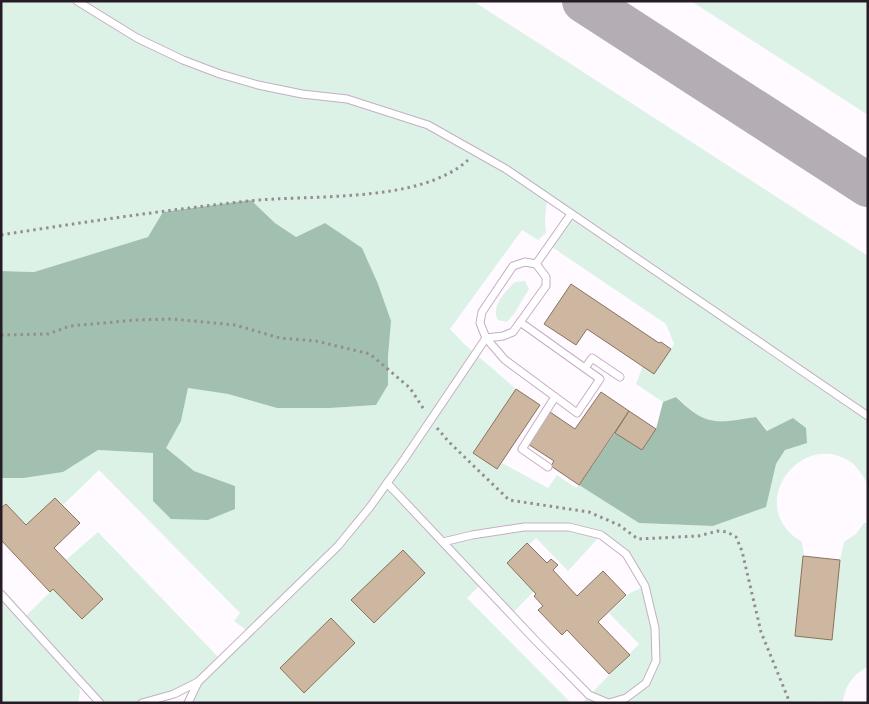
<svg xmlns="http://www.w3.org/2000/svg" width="869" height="704" font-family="Inter,sans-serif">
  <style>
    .green { fill: #ddf2e6; fill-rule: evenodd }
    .forest { fill: #a1c0b0 }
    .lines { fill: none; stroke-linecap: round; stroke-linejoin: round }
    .taxiway { stroke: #b4aeb4; stroke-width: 44 }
    .building { fill: #cdb7a0; stroke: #88735d }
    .service-casing { stroke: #c5aec5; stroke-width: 9 }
    .path { stroke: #948d94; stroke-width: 3; stroke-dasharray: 2.5 4; stroke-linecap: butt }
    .service { stroke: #fff; stroke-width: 7 }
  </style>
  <rect width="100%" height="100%" fill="#fffaff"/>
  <!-- green -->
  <g class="green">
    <path d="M1,1H473L868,256V484C863,477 859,469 852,463C807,430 751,493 790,533C793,536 798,539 802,542L804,556L840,560L844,542L856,534L864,523H868V667C854,673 844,687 843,703H825L824,701L806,703H582L639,644L609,613L630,593L645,586L626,554L601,535L568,571L536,538L511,562L537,588L511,615L482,583L467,598L571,703H188L197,683L142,703H100L77,678L80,692L78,703H1V595L23,619L53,589L82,619L103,599L66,560L98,532L221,660L250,633L234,621L240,613L99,470L63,505L55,498L26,525L6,504L1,508V478H24L63,472L98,450L153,453V501L235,486L194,471L165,448L181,421L188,388L228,394L277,408H330L376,405L388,385V356L325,223L296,237L275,223L251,200L148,237L34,272L1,271ZM547,198L571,214L549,245L666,324L674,344L656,371L644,363L636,384L663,402L677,397C707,427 716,423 756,417L785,450L776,464L765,507L713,526L639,523L579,485L576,488L557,475L548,488L502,463L497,469L473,453L516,389L464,344L450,329L522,230L538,240L546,233L545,219Z"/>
    <path d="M691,1H868V115Z"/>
    <path d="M525,281L529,289L514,314L507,322L498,320C490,306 506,291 515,282Z"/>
  </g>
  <!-- forest -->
  <g class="forest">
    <path d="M251,200L275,223L296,237L325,223L362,248L378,284L391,321L388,356V385L376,405L330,408H277L228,394L188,388L181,421L166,448L194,471L235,486V509L208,520L171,519L153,501V453L98,450L63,472L24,478H1V271L34,272L148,237L163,212Z"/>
    <path d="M676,397C707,427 716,423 756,417L767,431L793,418L806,428L807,443L785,450L776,464L766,507L713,526L639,523L579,485L615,433L642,450L656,429L663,402Z"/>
  </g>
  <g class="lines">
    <!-- taxiway -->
    <path class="taxiway" d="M584,1L868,185"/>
  </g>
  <!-- building -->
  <g class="building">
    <path d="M571,284L659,343L661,342L671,349L654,374L587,329L576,345L544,324Z"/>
    <path d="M516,389L540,405L497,469L473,453Z"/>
    <path d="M601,392L629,411L579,485L551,466L554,461L528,444L550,412L575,429Z"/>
    <path d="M629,411L656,429L642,450L615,433Z"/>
    <path d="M55,498L80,523L54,548L103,599L82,619L53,589L50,592L1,540V508L6,504L26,525Z"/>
    <path d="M527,543L547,563L551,559L558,565L553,570L577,596L603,571L626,595L598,622L630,655L609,674L567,630L562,635L538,610L543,606L534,596L536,594L507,563Z"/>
    <path d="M403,550L425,573L374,623L351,600Z"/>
    <path d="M803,556L840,560L832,640L795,636Z"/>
    <path d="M331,618L355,643L304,693L280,668Z"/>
  </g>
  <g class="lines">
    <!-- service casing -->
    <g class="service-casing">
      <g id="service">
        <path d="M77,1L137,38L183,60L220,74L258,85L302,94L347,99L428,125L506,169L868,416"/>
        <path d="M486,338L505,360L577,413L600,379L520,322"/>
        <path d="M486,338L503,336L513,332L546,286V277L536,264"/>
        <path d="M585,368L592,358L620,377"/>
        <path d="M548,467L522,449L555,397"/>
        <path d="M387,483L536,641L589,695L608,703"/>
        <path d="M443,542L472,535L524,527H569L601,535L626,554L645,586L655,628L656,661L646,683L626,698L609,703"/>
        <path d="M1,594L100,703"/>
        <path d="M142,703L174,694L198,682L338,546L370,507L405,458L486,338L480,323L482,312L513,266L525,262L536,264L571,214"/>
        <path d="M188,703L198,682"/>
      </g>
    </g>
    <!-- path -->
    <g class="path">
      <path d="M1,235C84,222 166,210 249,201C311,194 420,204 468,160"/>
      <path d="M1,335L48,334L70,326L136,320L172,319L235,325L280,338L316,341L370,354L410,388L425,411"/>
      <path d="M437,428L449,442L509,500L589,512L619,525L638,539L698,536L718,531L727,532L736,537L742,551L761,632L790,703"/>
    </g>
    <!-- service -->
    <use href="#service" class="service"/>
  </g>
  <!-- border -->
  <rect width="869" height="704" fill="none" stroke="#251c25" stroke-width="5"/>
</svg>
